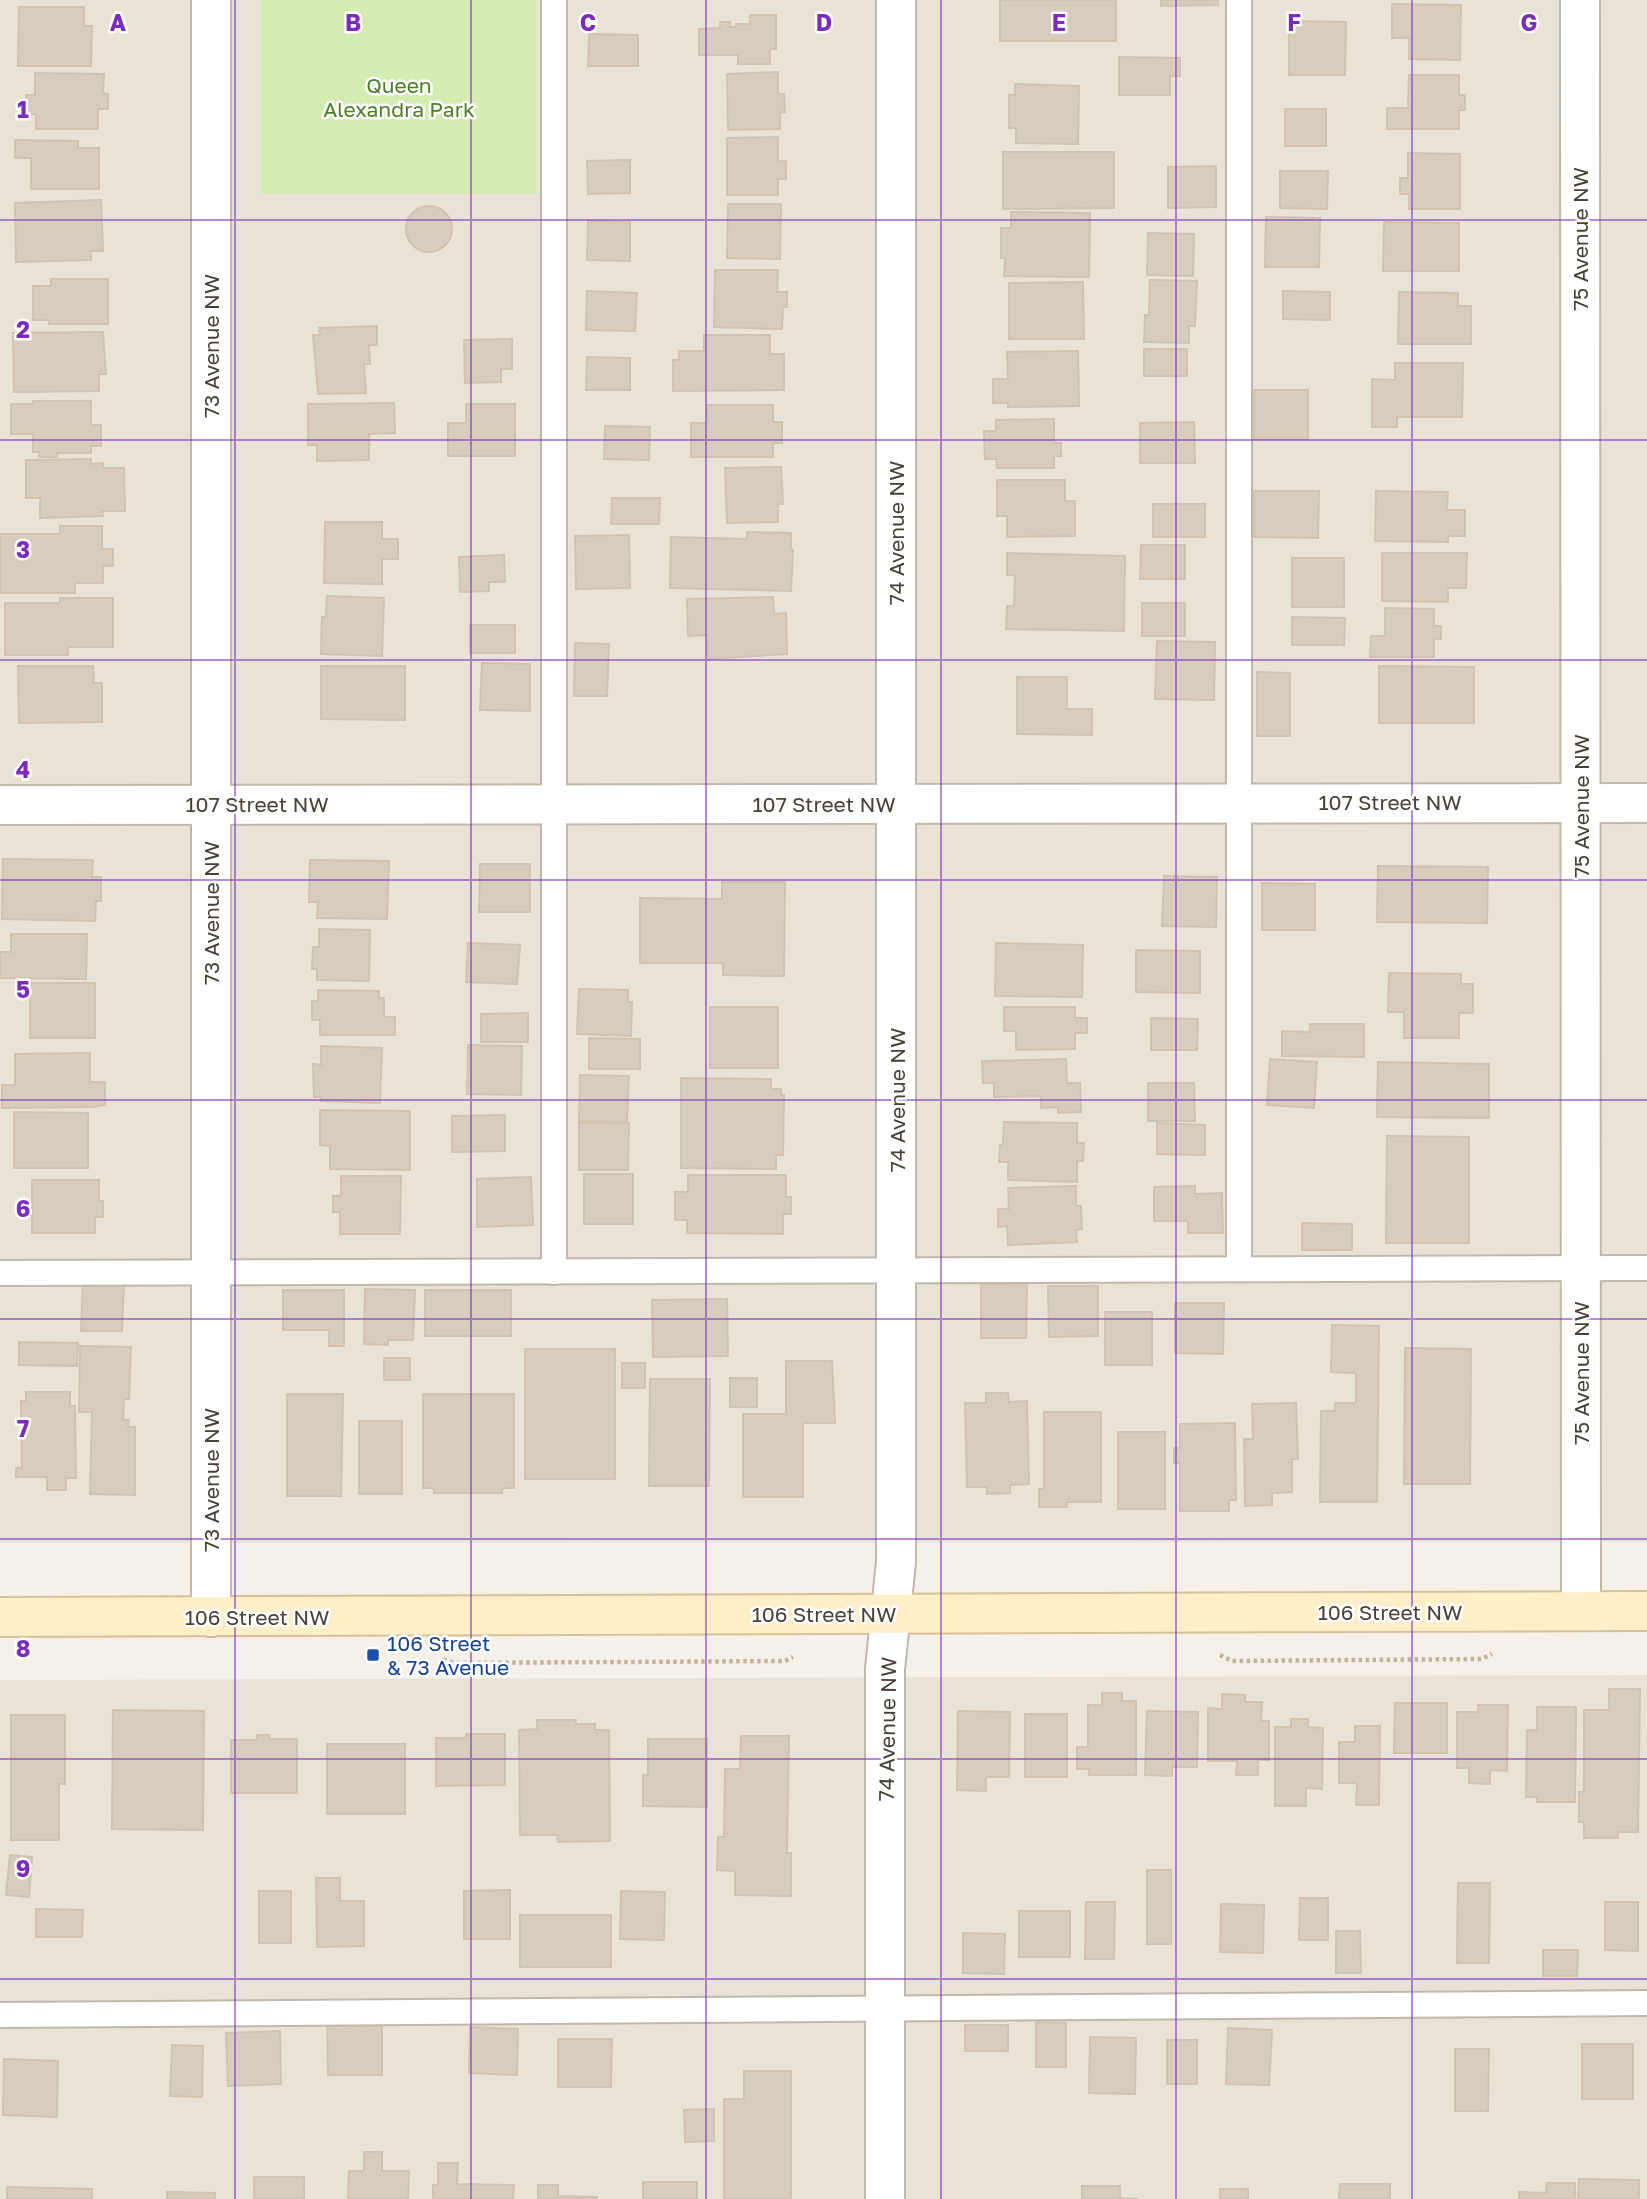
<svg xmlns="http://www.w3.org/2000/svg" width="1647" height="2199" font-family="'Golos Text',sans-serif">
  <style>
    .residential { fill: #e9e2d7 }
    .green { fill: #d4ebb1 }
    .building { fill: #d7ccbe; stroke: #d2c3b1; stroke-width: 2 }
    .lines { fill: none; stroke-linecap: round; stroke-linejoin: round }
    .lane-casing { stroke: #c1b8ab; stroke-width: 28 }
    .street-casing { stroke: #c1b8ab; stroke-width: 42 }
    .secondary-casing { stroke: #d7c298; stroke-width: 42 }
    .path { stroke: #c4b39c; stroke-width: 4.5; stroke-dasharray: 3.5 3.5; stroke-linecap: butt }
    .lane { stroke: #fff; stroke-width: 24 }
    .street { stroke: #fff; stroke-width: 38 }
    .secondary { stroke: #ffefc9; stroke-width: 38 }
    .grid { fill: none; stroke: #7b2cbf; stroke-width: 2; stroke-opacity: 0.55 }
    .transit-dot { fill: #1a4fb4; stroke: #fff; stroke-width: 2.5 }
    .labels { text-anchor: middle; dominant-baseline: central; stroke-width: 5; stroke-linejoin: round; paint-order: stroke }
    .park-label { font-size: 21px; fill: #4e7e27; stroke: #fff }
    .street-label { font-size: 21px; fill: #494137; stroke: #fff }
    .transit-label { font-size: 21px; fill: #164399; stroke: #fff; text-anchor: start }
    .grid-label { font-size: 23px; text-anchor: middle; font-weight: bold; fill: #7b2cbf; stroke: #fff; stroke-width: 5; stroke-linejoin: round; paint-order: stroke }
  </style>
  <rect width="100%" height="100%" fill="#f5f1e9"/>
  <!-- residential -->
  <g class="residential">
    <path d="M0,0H261V194H536L537,0H1647V1542L0,1543Z"/>
    <path d="M1647,1675V2199H0V1680Z"/>
  </g>
  <!-- green -->
  <rect class="green" x="261" y="0" width="276" height="194"/>
  <!-- building -->
  <g class="building">
    <rect x="1000" y="0" width="116" height="41"/>
    <path d="M1161,0H1218V5L1161,6Z"/>
    <path d="M1392,4L1461,5L1460,60L1409,59V38H1392Z"/>
    <path d="M19,7H84V26H92L91,66H18Z"/>
    <path d="M750,15H776V49H770V64H738V55H699V29L720,28V22H730V27H736V24H750Z"/>
    <path d="M1289,21L1346,22L1345,75H1289Z"/>
    <path d="M589,34L638,35V66H588Z"/>
    <path d="M1119,57L1180,58V76H1170V95H1119Z"/>
    <path d="M778,72V94H784L785,112L780,113V129L728,130L727,74Z"/>
    <path d="M35,73L104,74L103,93L108,94V109H98V129H36V114H26V95H35Z"/>
    <path d="M1409,75H1459V95H1465V110H1459V129H1387V108H1408Z"/>
    <path d="M1015,84L1079,86L1078,144L1016,143V128H1009V95H1015Z"/>
    <rect x="1285" y="109" width="41" height="37"/>
    <path d="M778,137V161H786V179H778V195H727V138Z"/>
    <path d="M15,140L78,141V148H99V189H31V158H15Z"/>
    <path d="M1003,152H1114V208L1003,209Z"/>
    <path d="M1408,153L1460,154V209H1409V194H1400V178H1408Z"/>
    <path d="M630,160V193L588,194L587,161Z"/>
    <path d="M1216,166V207L1168,208V167Z"/>
    <path d="M1280,171H1328L1327,209L1280,208Z"/>
    <path d="M101,200L103,251H91V260L16,262L15,203Z"/>
    <path d="M728,204H781L780,259L727,258Z"/>
    <circle cx="429" cy="229" r="23"/>
    <path d="M1011,212L1090,213L1089,277L1004,276L1005,258H1001V228H1011Z"/>
    <path d="M1266,217L1320,218L1319,267H1265Z"/>
    <path d="M588,221L630,222V261L587,260Z"/>
    <path d="M1384,222L1459,223V271H1383Z"/>
    <path d="M1148,233L1194,234L1193,276L1147,275Z"/>
    <path d="M715,270H778L777,292H787V307H783L782,329L714,327Z"/>
    <path d="M51,279H108V324H49V320H33V286H51Z"/>
    <path d="M1150,280L1197,281L1195,326H1189V343L1144,342L1145,315H1149Z"/>
    <path d="M1083,282L1084,339H1009V283Z"/>
    <path d="M587,291L637,293L635,331L586,330Z"/>
    <path d="M1283,291L1330,292V320L1283,319Z"/>
    <path d="M1399,292L1458,293V306H1471V344H1398Z"/>
    <path d="M377,326V345H369L370,364H364L366,393L318,394L313,335H320L319,328Z"/>
    <path d="M103,332L106,374H99V391L14,392L13,333Z"/>
    <path d="M704,335H770V354H784V390L673,391V360H679V351H704Z"/>
    <path d="M512,339V369H501V382L465,383L464,340Z"/>
    <rect x="1144" y="349" width="43" height="27"/>
    <path d="M1078,351L1079,406L1008,407V403H993V379H1008L1007,352Z"/>
    <path d="M587,357L630,358V390H586Z"/>
    <path d="M1395,363H1463L1462,417H1397V427H1372V379L1395,380Z"/>
    <rect x="1254" y="390" width="54" height="49"/>
    <path d="M33,401H91V425H101V446H91V453H57V457H39V452H33V434H11V404H33Z"/>
    <path d="M394,403L395,433L369,434V460L317,461V445H308V404Z"/>
    <path d="M466,404H515V456H448V423H466Z"/>
    <path d="M707,405H773V422H782V443H773V457H691V423H707Z"/>
    <path d="M1054,419V443H1061V456H1054V468H997L996,459H985L984,431H996V420Z"/>
    <path d="M1194,422L1195,463H1140V423Z"/>
    <path d="M605,426L650,427L649,460L604,459Z"/>
    <path d="M91,459V464L103,463V468H124L125,511H102L103,516L40,518V498H26V460Z"/>
    <path d="M781,467L783,504H778V522L727,523L725,468Z"/>
    <path d="M997,480H1065V501H1075V536L1007,537V516H997Z"/>
    <path d="M1254,491H1319L1318,538L1254,537Z"/>
    <path d="M1376,491L1448,492L1447,510H1465V536H1448V542L1375,541Z"/>
    <path d="M612,498H660L659,524H611Z"/>
    <rect x="1153" y="504" width="52" height="33"/>
    <path d="M325,522H382V539H398V559H382V584L324,583Z"/>
    <path d="M60,526H102V549H113V566H103V583H75V593H0V534H60Z"/>
    <path d="M747,532L791,533V549L793,550L791,591L670,588L671,537L747,539Z"/>
    <path d="M629,535L630,588L576,589L575,536Z"/>
    <path d="M1141,545H1185V579H1140Z"/>
    <path d="M1007,553L1125,556L1124,631L1006,629L1007,606H1014L1015,575H1007Z"/>
    <path d="M1382,553H1467L1466,588H1448V602L1382,601Z"/>
    <path d="M504,555L505,582H489V591L460,592L459,557Z"/>
    <rect x="1292" y="558" width="52" height="49"/>
    <path d="M327,596L384,598L382,656L321,654L322,617H326Z"/>
    <path d="M773,597L774,614L786,613L787,654L708,659L707,635L688,636L687,599Z"/>
    <path d="M60,598H113V647H68V655H5V603H60Z"/>
    <rect x="1142" y="603" width="43" height="33"/>
    <path d="M1385,608L1434,609V626H1441V639H1434V657H1370L1371,636H1385Z"/>
    <path d="M1292,617L1345,618L1344,645H1292Z"/>
    <rect x="470" y="625" width="45" height="28"/>
    <path d="M1157,641L1215,642L1214,700L1155,699Z"/>
    <path d="M575,643L609,644L607,696H574Z"/>
    <path d="M482,663L530,664V711L480,710Z"/>
    <path d="M18,666H93L94,683H102V722L19,723Z"/>
    <path d="M321,666H405V720L321,719Z"/>
    <path d="M1379,666L1474,667V723H1379Z"/>
    <path d="M1257,672L1290,673V736H1257Z"/>
    <path d="M1017,677H1067V709H1092V735L1017,734Z"/>
    <path d="M3,859L93,860L92,877H101V901H96L95,921L2,919Z"/>
    <path d="M310,860L389,861L387,919L317,918L318,902H309Z"/>
    <path d="M480,864H530V912H479Z"/>
    <path d="M1378,866L1488,867L1487,923L1377,922Z"/>
    <path d="M1164,876L1217,877L1216,927L1162,926Z"/>
    <path d="M722,882H785L784,976L723,975V963H640V898L722,899Z"/>
    <path d="M1262,883L1315,884V930H1262Z"/>
    <path d="M319,929L370,930L369,981L317,980V969H312L313,947H319Z"/>
    <path d="M11,934H87L86,979L0,978V952H11Z"/>
    <path d="M468,943L520,945L517,984L466,982Z"/>
    <path d="M996,943L1083,945L1082,997L995,996Z"/>
    <path d="M1136,950L1200,951V993L1136,992Z"/>
    <path d="M1389,973L1461,974V984H1473V1013H1459V1038H1404V1012H1388Z"/>
    <rect x="30" y="983" width="65" height="55"/>
    <path d="M579,989L628,990V1002H632L631,1036L577,1034Z"/>
    <path d="M318,990L379,991V998H384V1017H395V1035H320V1020H312V1001H318Z"/>
    <rect x="710" y="1007" width="68" height="61"/>
    <path d="M1004,1007H1075V1018H1087V1033H1075V1049L1016,1050V1031H1004Z"/>
    <path d="M528,1013V1042H481V1014Z"/>
    <path d="M1151,1018L1198,1019L1197,1050H1151Z"/>
    <path d="M1310,1024H1364V1057L1282,1056V1031L1310,1032Z"/>
    <path d="M589,1038L640,1039V1069H589Z"/>
    <path d="M468,1045L522,1046L521,1095L467,1094Z"/>
    <path d="M321,1046L382,1048L380,1103L321,1101V1097H314L313,1064L321,1065Z"/>
    <path d="M90,1053V1082H105V1105L93,1107L2,1108V1085H15V1054Z"/>
    <path d="M1066,1059L1067,1083H1080L1081,1112L1058,1113V1107L1041,1108V1096L994,1097V1083H983L982,1061Z"/>
    <path d="M1270,1059L1317,1062L1314,1108L1267,1105Z"/>
    <path d="M1378,1062L1489,1064V1118L1377,1117Z"/>
    <path d="M580,1075L629,1076L627,1122L579,1121Z"/>
    <path d="M681,1078L771,1079V1089H781V1095H784L783,1155H776V1169L681,1168Z"/>
    <path d="M1148,1083H1194L1195,1121H1148Z"/>
    <path d="M320,1110L410,1111V1170L330,1169V1146L320,1145Z"/>
    <path d="M14,1112L88,1113V1168H14Z"/>
    <path d="M505,1115V1151L452,1152V1116Z"/>
    <path d="M1004,1122L1077,1123V1143H1084L1083,1161H1077V1182L1008,1180V1162H999L1000,1145H1003Z"/>
    <path d="M579,1123H629L628,1170H579Z"/>
    <path d="M1157,1123L1205,1125V1155L1157,1154Z"/>
    <path d="M1387,1136L1469,1137V1243H1386Z"/>
    <rect x="584" y="1174" width="49" height="50"/>
    <path d="M688,1175H786V1197H791V1214H783V1234L687,1233V1220H675V1192H688Z"/>
    <path d="M341,1176H401L400,1234H340V1212H333V1196H341Z"/>
    <path d="M531,1177L533,1225L477,1227V1179Z"/>
    <path d="M32,1180H99V1201H103V1217H95V1233H32Z"/>
    <path d="M1076,1186V1206H1081L1082,1229L1076,1230L1077,1242L1008,1245L1007,1226L998,1227V1209H1009L1008,1188Z"/>
    <path d="M1195,1186V1194L1222,1193L1223,1233H1188V1221H1154V1187Z"/>
    <path d="M1302,1223L1352,1224V1250H1302Z"/>
    <path d="M83,1281L124,1282L122,1331H81Z"/>
    <path d="M981,1284H1027L1026,1338H981Z"/>
    <path d="M1048,1286H1098V1336L1049,1337Z"/>
    <path d="M365,1289L415,1290L413,1340H388V1345L364,1344Z"/>
    <path d="M283,1290H344V1346H329V1330H283Z"/>
    <rect x="425" y="1290" width="86" height="46"/>
    <path d="M727,1299L728,1356L653,1357L652,1300Z"/>
    <path d="M1175,1303H1224L1223,1354L1175,1353Z"/>
    <rect x="1105" y="1312" width="47" height="53"/>
    <path d="M1332,1325L1379,1326L1377,1502H1320L1321,1411H1335V1403H1356V1373L1331,1372Z"/>
    <path d="M19,1342L78,1343L77,1366L19,1365Z"/>
    <path d="M80,1346L131,1347L129,1399H124L123,1420H129L128,1427H135V1495L90,1494L92,1412H79Z"/>
    <path d="M1405,1348L1471,1349L1470,1484H1404Z"/>
    <rect x="525" y="1349" width="90" height="130"/>
    <rect x="384" y="1358" width="26" height="22"/>
    <path d="M786,1361H832L835,1423H803V1497H743V1414H786Z"/>
    <rect x="622" y="1363" width="23" height="25"/>
    <rect x="730" y="1378" width="27" height="29"/>
    <path d="M650,1379H710L709,1486H649Z"/>
    <path d="M26,1392H70V1406H75L76,1478H66V1490H47V1477H16V1468H22L21,1401H26Z"/>
    <path d="M986,1393H1008L1009,1402L1027,1401L1029,1484L1010,1485V1493L987,1494V1487H967L965,1403H986Z"/>
    <path d="M287,1394H343L341,1496H287Z"/>
    <path d="M423,1394H514V1488H502V1493H434V1488H423Z"/>
    <path d="M1296,1403L1298,1459H1292V1492L1272,1493V1505L1245,1506L1244,1439H1253L1252,1404Z"/>
    <path d="M1044,1412H1101V1502H1067V1507H1039V1489H1044Z"/>
    <rect x="359" y="1421" width="43" height="73"/>
    <path d="M1235,1423L1236,1500H1229V1511H1180V1463H1174V1448H1180V1424Z"/>
    <rect x="1118" y="1432" width="47" height="77"/>
    <path d="M1609,1689H1640L1638,1832H1618V1838H1584V1822H1579V1792H1584V1710H1609Z"/>
    <path d="M1102,1693H1122V1701H1136V1775H1089V1769H1077V1747H1088V1705H1102Z"/>
    <path d="M1222,1694L1245,1695V1702H1262L1261,1721H1269V1760H1258V1775H1236L1237,1761H1208V1708L1222,1709Z"/>
    <path d="M1395,1703H1447V1753H1394Z"/>
    <path d="M1478,1705H1508L1507,1771L1490,1770V1784L1469,1783V1768H1457V1712H1478Z"/>
    <path d="M1537,1707H1576L1575,1802H1537V1797H1526L1527,1730H1537Z"/>
    <path d="M113,1710L204,1711L203,1830L112,1829Z"/>
    <path d="M958,1711L1010,1712L1009,1777H986V1791L957,1790Z"/>
    <path d="M1147,1711L1198,1712L1197,1767H1172V1776L1145,1775Z"/>
    <rect x="1025" y="1714" width="42" height="63"/>
    <path d="M11,1715H65V1784H59V1840H11Z"/>
    <path d="M1291,1719H1308V1727L1323,1728L1322,1789L1306,1788V1806H1275V1727H1291Z"/>
    <path d="M537,1720H576V1724H595V1730H609L610,1841L558,1842L557,1835H520L519,1730L537,1729Z"/>
    <path d="M1355,1726H1380L1379,1805H1356L1357,1783H1339V1742H1355Z"/>
    <path d="M466,1734H505V1785L436,1786V1738H466Z"/>
    <path d="M257,1735H269V1739H297V1793H231V1740H257Z"/>
    <path d="M741,1736H789L787,1853H791V1896L735,1895V1871L717,1870L718,1837H724L725,1769H740Z"/>
    <path d="M648,1739H707V1807L643,1806V1775H648Z"/>
    <rect x="327" y="1744" width="78" height="70"/>
    <path d="M10,1855L32,1857L29,1897L6,1895Z"/>
    <rect x="1147" y="1870" width="24" height="74"/>
    <path d="M316,1878H340V1901H364V1946L317,1947Z"/>
    <path d="M1458,1883H1490L1489,1963H1457Z"/>
    <path d="M510,1890V1939H464V1891Z"/>
    <rect x="259" y="1891" width="32" height="52"/>
    <path d="M621,1891L665,1892L664,1940L620,1939Z"/>
    <path d="M1300,1898H1328V1940H1299Z"/>
    <path d="M1086,1902H1115L1114,1959H1085Z"/>
    <path d="M1605,1902H1638V1951L1605,1950Z"/>
    <path d="M1221,1904L1264,1905L1263,1953L1220,1952Z"/>
    <path d="M36,1909L83,1910L82,1937H36Z"/>
    <rect x="1019" y="1911" width="51" height="46"/>
    <rect x="520" y="1915" width="91" height="52"/>
    <path d="M1336,1931H1360L1361,1973H1336Z"/>
    <path d="M963,1933L1005,1934L1004,1974L963,1973Z"/>
    <path d="M1543,1950H1578L1577,1976H1543Z"/>
    <path d="M382,2019V2075H328L327,2020Z"/>
    <path d="M1036,2022L1066,2023V2067H1036Z"/>
    <rect x="965" y="2025" width="43" height="26"/>
    <path d="M470,2027L518,2029L517,2075L469,2073Z"/>
    <path d="M1228,2028L1272,2030L1269,2085L1226,2084Z"/>
    <path d="M280,2031L281,2084L228,2086L226,2033Z"/>
    <path d="M1090,2037L1136,2038L1135,2094L1089,2093Z"/>
    <path d="M558,2039H612L611,2087H558Z"/>
    <rect x="1167" y="2040" width="30" height="44"/>
    <rect x="1582" y="2044" width="51" height="55"/>
    <path d="M172,2045L203,2046L202,2097L170,2096Z"/>
    <path d="M1455,2049H1489L1488,2111H1455Z"/>
    <path d="M4,2059L58,2061L57,2117L3,2115Z"/>
    <path d="M744,2071H791V2199H724V2099H744Z"/>
    <path d="M714,2109V2141L685,2142L684,2110Z"/>
    <path d="M364,2152H382V2171H409L408,2199H348L349,2171H364Z"/>
    <path d="M438,2163H458L457,2184L514,2185L513,2199H433V2185H438Z"/>
    <rect x="254" y="2177" width="50" height="22"/>
    <path d="M1579,2179L1639,2180V2199H1578Z"/>
    <rect x="643" y="2182" width="54" height="17"/>
    <path d="M1547,2183H1575V2199H1519V2192L1546,2193Z"/>
    <path d="M1340,2184H1390V2199H1339Z"/>
    <path d="M538,2185H558V2196L597,2197V2199H538Z"/>
    <path d="M1082,2186H1120V2198L1139,2199H1082Z"/>
    <path d="M7,2187L92,2189V2199H7Z"/>
    <rect x="1220" y="2189" width="28" height="10"/>
    <path d="M167,2192L215,2193V2199H167Z"/>
  </g>
  <g class="lines">
    <!-- lane casing -->
    <g class="lane-casing">
      <g id="lane">
        <path d="M554,0V1272"/>
        <path d="M1239,0V1269"/>
        <path d="M0,1273L1647,1268"/>
        <path d="M0,2015L1647,2003"/>
      </g>
    </g>
    <!-- street casing -->
    <g class="street-casing">
      <g id="street">
        <path d="M1580,0L1581,1611"/>
        <path d="M0,805L1647,803"/>
        <path d="M211,1617V0"/>
        <path d="M885,2199V1669L896,1562V0"/>
      </g>
    </g>
    <!-- secondary casing -->
    <g class="secondary-casing">
      <path id="secondary" d="M0,1617L1647,1611"/>
    </g>
    <!-- path -->
    <g class="path">
      <path d="M1220,1655L1232,1661L1482,1659L1492,1654"/>
      <path d="M443,1659L453,1663L785,1661L793,1657"/>
    </g>
    <!-- lane -->
    <use href="#lane" class="lane"/>
    <!-- street -->
    <use href="#street" class="street"/>
    <!-- secondary -->
    <use href="#secondary" class="secondary"/>
  </g>
  <!-- grid -->
  <path class="grid" d="M235,0V2199M471,0V2199M706,0V2199M941,0V2199M1176,0V2199M1412,0V2199M0,220H1647M0,440H1647M0,660H1647M0,880H1647M0,1100H1647M0,1319H1647M0,1539H1647M0,1759H1647M0,1979H1647"/>
  <!-- markers -->
  <rect class="transit-dot" x="366" y="1648" width="14" height="14" rx="3.5"/>
  <g class="labels">
    <!-- park labels -->
    <g class="park-label">
      <text x="399" y="85">Queen<tspan x="399" dy="24">Alexandra Park</tspan></text>
    </g>
    <!-- street labels -->
    <g class="street-label">
      <text transform="translate(1580 239) rotate(-90)">75 Avenue NW</text>
      <text transform="translate(211 346) rotate(-90)">73 Avenue NW</text>
      <text transform="translate(896 533) rotate(-90)">74 Avenue NW</text>
      <text x="1390" y="802">107 Street NW</text>
      <text x="257" y="804">107 Street NW</text>
      <text x="824" y="804">107 Street NW</text>
      <text transform="translate(1581 806) rotate(-90)">75 Avenue NW</text>
      <text transform="translate(211 913) rotate(-90)">73 Avenue NW</text>
      <text transform="translate(897 1100) rotate(-90)">74 Avenue NW</text>
      <text transform="translate(1581 1373) rotate(-90)">75 Avenue NW</text>
      <text transform="translate(211 1480) rotate(-90)">73 Avenue NW</text>
      <text x="1390" y="1612">106 Street NW</text>
      <text x="824" y="1614">106 Street NW</text>
      <text x="257" y="1617">106 Street NW</text>
      <text transform="translate(887 1729) rotate(-89)">74 Avenue NW</text>
    </g>
    <!-- transit labels -->
    <g class="transit-label">
      <text x="387" y="1643">106 Street<tspan x="387" dy="24">&amp; 73 Avenue</tspan></text>
    </g>
  </g>
  <g class="grid-label">
    <text x="118" y="31">A</text>
    <text x="353" y="31">B</text>
    <text x="588" y="31">C</text>
    <text x="824" y="31">D</text>
    <text x="1059" y="31">E</text>
    <text x="1294" y="31">F</text>
    <text x="1529" y="31">G</text>
    <text x="23" y="118">1</text>
    <text x="23" y="338">2</text>
    <text x="23" y="558">3</text>
    <text x="23" y="778">4</text>
    <text x="23" y="998">5</text>
    <text x="23" y="1217">6</text>
    <text x="23" y="1437">7</text>
    <text x="23" y="1657">8</text>
    <text x="23" y="1877">9</text>
  </g>
</svg>
